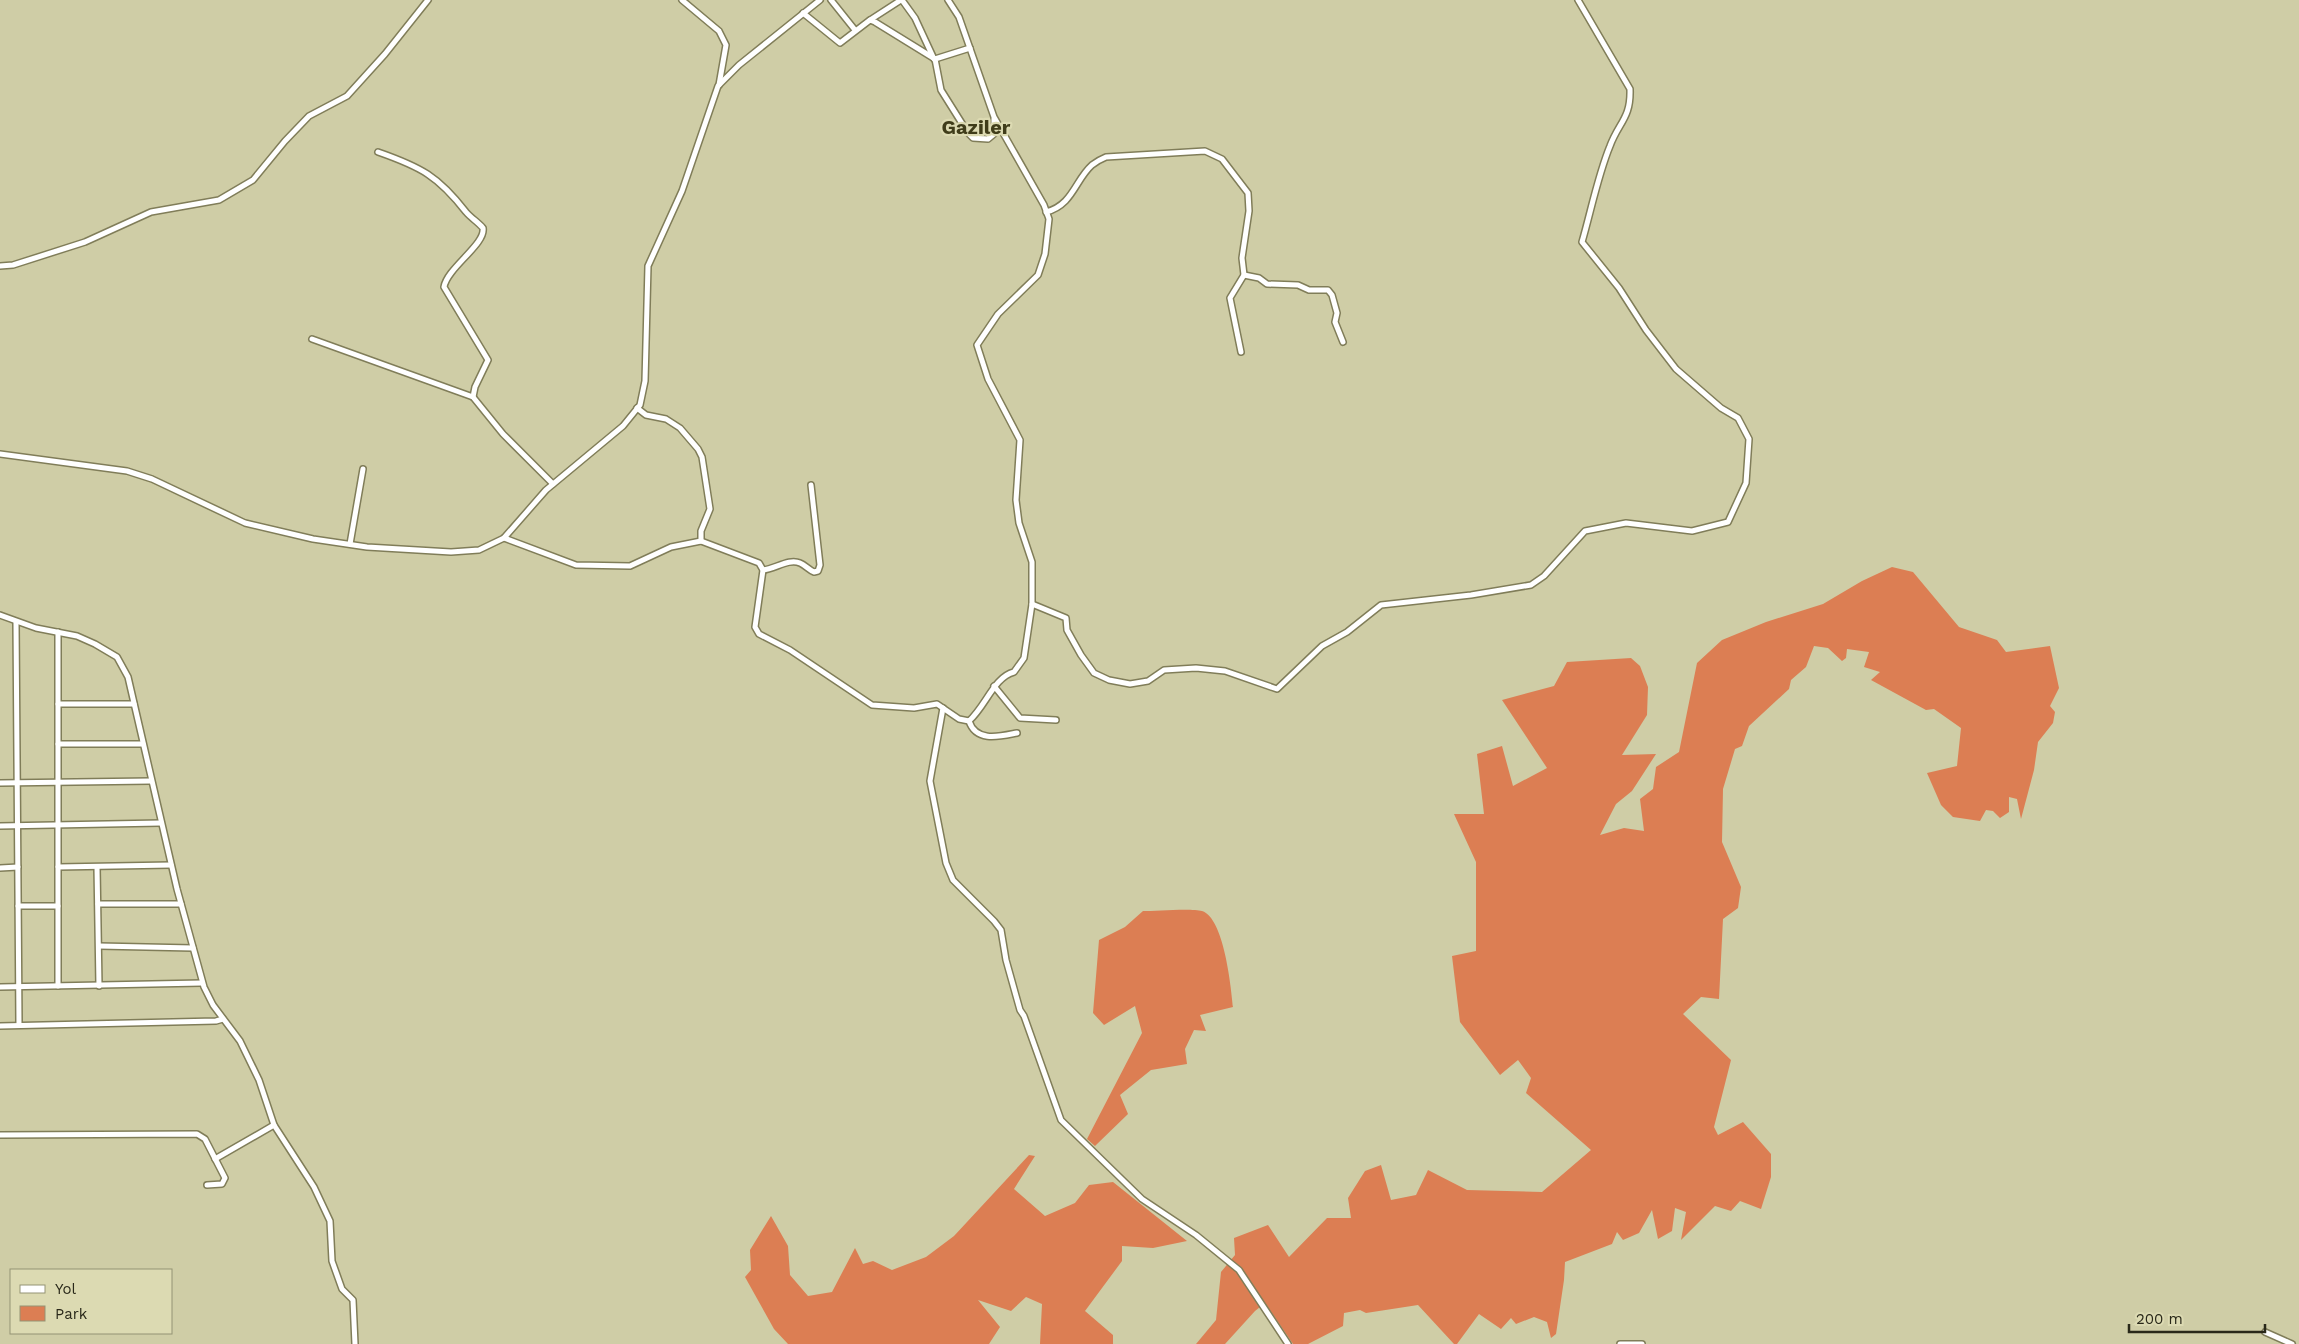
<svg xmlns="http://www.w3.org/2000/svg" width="2299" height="1344" font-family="'Work Sans',sans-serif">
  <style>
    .green { fill: #dc7e53 }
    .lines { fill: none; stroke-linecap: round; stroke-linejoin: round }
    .minor-casing { stroke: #807d59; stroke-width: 8 }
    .minor { stroke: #fff; stroke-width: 5 }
    .labels { text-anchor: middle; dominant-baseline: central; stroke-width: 4.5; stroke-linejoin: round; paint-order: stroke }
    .quarter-label { font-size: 20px; font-weight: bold; fill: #403d1a; stroke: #dcdab2 }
  </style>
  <rect width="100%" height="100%" fill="#cfcda6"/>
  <!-- green -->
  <g class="green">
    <path d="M1892,567L1913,572L1959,627L1997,640L2006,652L2050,646L2059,688L2050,706L2055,712L2053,723L2038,742L2034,770L2021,819L2017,799L2009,797V812L2000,818L1993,811L1986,810L1980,821L1953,817L1941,805L1927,773L1957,766L1961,728L1934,709L1926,710L1871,680L1880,672L1864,667L1869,652L1847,649L1846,658L1842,661L1828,648L1814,646L1806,667L1791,680L1789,689L1749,726L1742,746L1735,749L1723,789L1722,842L1741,887L1738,908L1723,919L1719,999L1701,997L1683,1014L1731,1060L1714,1127L1718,1135L1743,1122L1771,1154V1177L1761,1209L1740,1201L1731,1211L1715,1206L1681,1240L1686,1212L1675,1208L1672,1231L1658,1239L1652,1210L1639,1233L1623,1240L1617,1232L1612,1244L1565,1262L1564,1280L1556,1334L1551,1338L1547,1322L1534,1317L1516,1324L1511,1318L1501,1329L1479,1314L1457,1344H1454L1418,1305L1366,1313L1360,1310L1344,1313L1343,1326L1308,1344H1293L1265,1303L1255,1311L1225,1344H1196L1216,1320L1221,1272L1235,1255L1234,1238L1268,1225L1289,1257L1327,1218H1351L1348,1198L1365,1171L1381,1165L1391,1200L1416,1195L1428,1170L1467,1190L1542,1192L1591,1150L1526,1093L1531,1078L1518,1060L1500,1075L1460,1022L1452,956L1476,951V862L1454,814H1484L1477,754L1502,746L1513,786L1547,768L1502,700L1554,686L1567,662L1631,658L1640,666L1648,687L1647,715L1622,755L1656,754L1632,791L1616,804L1600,835L1624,828L1644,831L1640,799L1653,789L1656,767L1679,752L1697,663L1722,640L1766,622L1823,604L1862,581Z"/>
    <path d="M1143,911C1155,911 1192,908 1202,911C1224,918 1231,986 1233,1007L1200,1015L1206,1031L1194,1030L1185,1049L1187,1064L1151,1070L1120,1095L1128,1114L1095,1146L1087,1139L1142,1033L1135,1006L1104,1025L1093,1013L1099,940L1125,927Z"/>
    <path d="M1029,1155L1035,1156L1014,1189L1045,1216L1075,1203L1089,1185L1113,1182L1187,1241L1153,1248L1122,1246V1261L1085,1311L1113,1335V1344H1040L1042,1304L1026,1297L1011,1311L978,1300L1000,1327L989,1344H788L774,1329L745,1277L751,1270L750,1250L771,1216L788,1246L790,1275L808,1296L832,1292L855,1248L863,1264L873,1261L892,1270L926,1257L954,1236Z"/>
  </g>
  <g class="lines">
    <!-- minor casing -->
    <g class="minor-casing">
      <g id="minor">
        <path d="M682,0L719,31L726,45L719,85"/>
        <path d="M831,0L855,30"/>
        <path d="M902,0L915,18L934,59"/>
        <path d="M948,0L959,17L994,117L1044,205L1049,219L1045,254L1038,275L998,314L977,345L988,379L1020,440L1016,500L1019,523L1032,562V604"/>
        <path d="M803,13L840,43L870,20L875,22L935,59"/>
        <path d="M870,20L901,0"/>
        <path d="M970,48L935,59L941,90L968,133L973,138L988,139L994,134V119"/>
        <path d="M378,152C421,167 438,176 466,212C471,218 478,222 483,228C486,244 447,268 444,287L488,360L475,387L473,397"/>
        <path d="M1046,212C1073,205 1075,180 1092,165C1096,162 1101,159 1106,157L1205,151L1222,159L1248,193L1249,211L1242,258L1244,275L1230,298L1241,352"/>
        <path d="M0,266L13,265L85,242L151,212L219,200L253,180L285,141L309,116L347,96L385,54L428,0"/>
        <path d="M1244,275L1259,278L1267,284L1298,285L1309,290H1328L1332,295L1337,313L1335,322L1343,342"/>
        <path d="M312,339L473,397L503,434L553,484"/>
        <path d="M637,408L646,415L666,419L680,428L698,449L702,457L710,509L701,531V541"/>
        <path d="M0,454L127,471L152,479L245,523L313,539L367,547L451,552L479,550L504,538L546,490L623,426L640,405L645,381L648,266L682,191L718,86L739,65L820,0"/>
        <path d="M504,538L576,565L630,566L671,547L701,541L759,563L763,570L755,627L759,634L790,650L872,705L914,708L937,704L959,719L969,721C986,706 994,677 1014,672L1024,658L1032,604L1066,618L1067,630L1081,655L1094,673L1109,680L1130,684L1148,681L1164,670L1196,668L1225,671L1277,689L1322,646L1347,632L1381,605L1471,595L1531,585L1544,576L1585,531L1626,523L1692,531L1728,522L1746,483L1749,439L1738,418L1721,408L1676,369L1646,330L1619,288L1582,242C1591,211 1598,175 1610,146C1619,122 1631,118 1630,89L1578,0"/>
        <path d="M350,544L363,469"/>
        <path d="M763,570C775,569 789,558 800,563C805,565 809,570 814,572L818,571L820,565L811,485"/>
        <path d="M0,615L36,628L77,636L95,644L117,657L128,677L177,889L204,987L213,1005L240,1041L259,1080L274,1125L314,1187L330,1221L332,1261L342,1289L353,1300L355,1344"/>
        <path d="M16,622L19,1025"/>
        <path d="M58,632V986"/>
        <path d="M994,686L1020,718L1056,720"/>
        <path d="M58,704H134"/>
        <path d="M943,708L930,781L946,863L953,880L994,921L1001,930L1006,960L1020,1010L1024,1016L1061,1120L1142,1199L1196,1235L1239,1270L1288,1344"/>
        <path d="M969,721C976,743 1001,736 1017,733"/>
        <path d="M58,744H143"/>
        <path d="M0,783L151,781"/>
        <path d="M0,826L161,823"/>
        <path d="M58,867L171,865"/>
        <path d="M97,867L99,986"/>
        <path d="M0,868L18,867"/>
        <path d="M98,904H181"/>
        <path d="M18,906H58"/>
        <path d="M99,946L193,948"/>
        <path d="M0,987L202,983"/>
        <path d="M0,1026L216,1021L223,1019"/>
        <path d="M0,1135L197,1134L205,1139L225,1178L222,1184L207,1185"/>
        <path d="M215,1159L274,1125"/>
        <path d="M2265,1332L2292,1344"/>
        <path d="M1620,1344H1642"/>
      </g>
    </g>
    <!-- minor -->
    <use href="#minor" class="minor"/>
  </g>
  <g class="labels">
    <!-- quarter labels -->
    <g class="quarter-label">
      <text x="976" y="127">Gaziler</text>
    </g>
  </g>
  <!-- legend -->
  <rect x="10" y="1269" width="162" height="65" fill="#dcdab2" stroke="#949375"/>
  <rect x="20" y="1285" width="25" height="8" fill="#ffffff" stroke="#949375"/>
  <text x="55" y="1294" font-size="15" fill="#292819">Yol</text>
  <rect x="20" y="1306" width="25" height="15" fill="#dc7e53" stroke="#949375"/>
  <text x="55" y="1319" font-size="15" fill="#292819">Park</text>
  <!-- scale -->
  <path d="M2129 1324v8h136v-8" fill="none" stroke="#292819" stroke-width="2.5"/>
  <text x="2136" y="1324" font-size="15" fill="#292819" stroke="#dcdab2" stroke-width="4" paint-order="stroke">200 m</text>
</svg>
